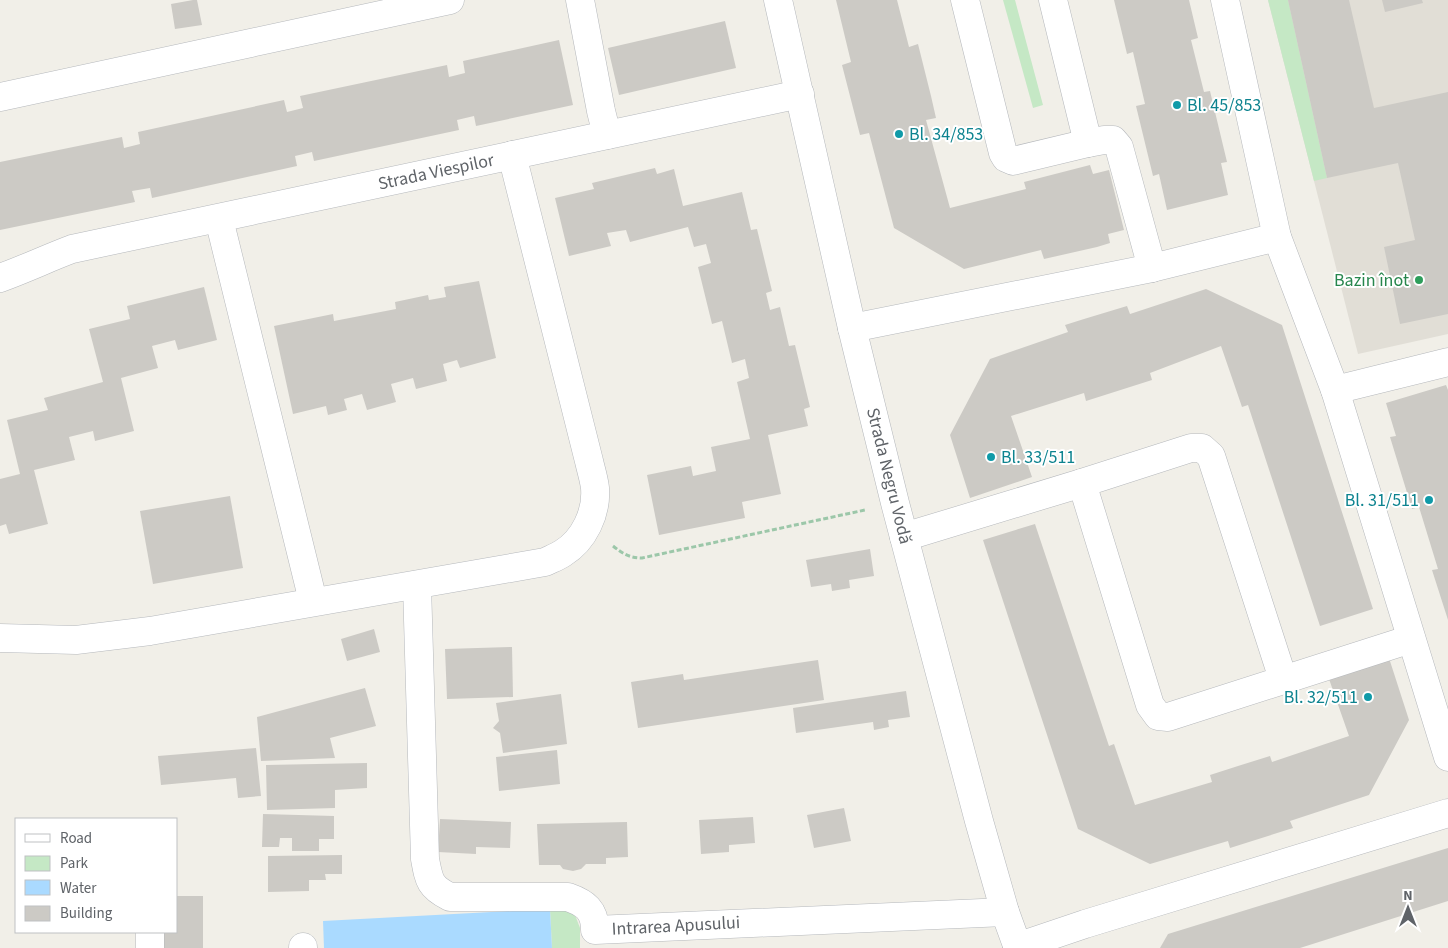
<svg xmlns="http://www.w3.org/2000/svg" width="1448" height="948" font-family="'Source Sans 3',sans-serif">
  <style>
    .education { fill: #e1ded6 }
    .green { fill: #c5e8c5 }
    .water { fill: #aadaff }
    .building { fill: #cccac5 }
    .lines { fill: none; stroke-linecap: round; stroke-linejoin: round }
    .minor-casing { stroke: #b5b8bc; stroke-width: 29 }
    .path { stroke: #9cc7a9; stroke-width: 3; stroke-dasharray: 5 2.5; stroke-linecap: butt }
    .minor { stroke: #fff; stroke-width: 28 }
    .culture-dot { fill: #0f9aa8; stroke: #fff; stroke-width: 2 }
    .leisure-dot { fill: #2e9e5b; stroke: #fff; stroke-width: 2 }
    .labels { text-anchor: middle; dominant-baseline: central; stroke-width: 4; stroke-linejoin: round; paint-order: stroke }
    .culture-label { font-size: 18px; fill: #0d838f; stroke: #fff; text-anchor: start }
    .street-label { font-size: 18px; fill: #5f6368; stroke: #fff }
    .leisure-label { font-size: 18px; fill: #27864d; stroke: #fff; text-anchor: end }
  </style>
  <rect width="100%" height="100%" fill="#f1efe8"/>
  <!-- education -->
  <path class="education" d="M1268,0H1448V334L1358,354Z"/>
  <!-- green -->
  <g class="green">
    <path d="M1003,0H1015L1043,105L1033,108Z"/>
    <path d="M1268,0H1288L1327,178L1314,181Z"/>
    <path d="M550,909H566L575,915L580,928V948H552Z"/>
  </g>
  <!-- water -->
  <path class="water" d="M550,909L552,948H324L323,921Z"/>
  <!-- building -->
  <g class="building">
    <path d="M193,0H197L202,25L175,29L171,4Z"/>
    <path d="M836,0H897L909,47L918,44L931,96L936,118L926,120L950,208L1026,189L1024,182L1090,165L1093,174L1109,170L1124,230L1108,234L1110,243L1097,247L1044,259L1041,250L964,269L894,228L869,133L860,135L842,65L851,62Z"/>
    <path d="M1114,0H1189L1198,38L1191,40L1204,92L1210,91L1227,162L1221,163L1228,195L1167,210L1159,174L1153,176L1136,106L1145,104L1133,52L1127,54Z"/>
    <path d="M1288,0H1349L1374,108L1448,92V314L1400,324L1384,247L1415,240L1398,163L1327,178Z"/>
    <path d="M1382,0H1422L1423,3L1385,12Z"/>
    <path d="M725,21L736,68L619,95L608,48Z"/>
    <path d="M559,40L573,105L476,126L474,116L457,120L459,130L314,161L312,152L295,156L297,166L152,198L150,188L132,191L135,202L0,230V162L122,137L124,148L140,144L138,132L284,100L287,112L303,108L300,96L447,65L449,77L465,73L463,61Z"/>
    <path d="M655,168L657,174L674,169L683,206L742,192L751,230L757,229L772,291L766,293L770,310L780,307L789,346L795,345L810,407L804,409L808,426L768,435L781,494L742,502L745,518L659,535L647,475L691,466L693,476L716,471L711,447L750,439L737,382L749,378L745,359L732,363L722,321L712,324L698,267L711,263L706,244L694,247L688,227L630,242L626,230L607,233L611,246L569,256L555,198L594,189L592,183Z"/>
    <path d="M479,281L496,358L460,368L457,360L443,364L447,381L416,389L413,378L391,384L396,402L367,410L362,394L344,399L347,410L328,415L326,406L293,414L274,326L333,314L334,321L396,309L395,302L428,295L429,300L446,297L444,287Z"/>
    <path d="M204,287L217,340L178,350L175,340L152,346L158,368L121,378L134,431L95,441L93,431L69,437L75,460L34,470L48,524L9,534L6,524L0,526V479L20,474L7,420L48,410L44,398L103,382L89,329L130,319L127,306Z"/>
    <path d="M1206,289L1282,325L1373,609L1320,626L1248,405L1242,407L1221,346L1150,373L1152,380L1086,401L1084,393L1011,416L1032,477L970,498L950,435L990,359L1068,332L1065,325L1084,319L1127,306L1130,314Z"/>
    <path d="M1446,385L1448,390V620L1432,570L1438,569L1419,507L1412,509L1390,437L1396,436L1386,403Z"/>
    <path d="M230,496L243,568L153,584L140,511Z"/>
    <path d="M1035,524L1109,746L1114,744L1135,805L1212,782L1210,775L1238,766L1270,756L1272,762L1349,736L1329,679L1389,658L1409,720L1369,795L1290,821L1293,828L1230,848L1228,841L1150,864L1078,829L983,540Z"/>
    <path d="M870,549L874,576L849,580L850,588L832,591L831,584L811,587L806,560Z"/>
    <path d="M374,629L380,652L347,661L341,639Z"/>
    <path d="M512,647L513,697L447,699L445,649Z"/>
    <path d="M818,660L824,700L638,728L631,682L683,674L684,680Z"/>
    <path d="M365,688L376,726L330,738L335,758L261,761L257,717Z"/>
    <path d="M906,691L910,717L888,720L889,727L874,730L873,722L796,733L793,708Z"/>
    <path d="M561,694L567,744L503,753L500,733L493,728L499,721L496,703Z"/>
    <path d="M256,748L261,796L238,798L236,778L161,785L158,756Z"/>
    <path d="M557,750L560,784L499,791L496,757Z"/>
    <path d="M367,763V788L335,790V808L267,810L266,765Z"/>
    <path d="M844,808L851,841L814,848L807,815Z"/>
    <path d="M263,814L334,816V839H319V851H292V838H280L279,847H262Z"/>
    <path d="M753,817L755,843L729,845V852L701,854L699,820Z"/>
    <path d="M440,819L511,822L510,848L476,847V854L438,852Z"/>
    <path d="M627,822L628,857L606,858V864H586L581,869L573,871L563,869L560,865H539L537,824Z"/>
    <path d="M1448,848V901L1300,948H1160L1168,934Z"/>
    <path d="M342,855V874H325L326,880H309V891L268,892V856Z"/>
    <path d="M176,896H203V948H163V932H176Z"/>
  </g>
  <g class="lines">
    <!-- minor casing -->
    <g class="minor-casing">
      <g id="minor">
        <path d="M580,0L601,111L607,135"/>
        <path d="M778,0L852,328L895,503L979,821L1005,912L1018,948"/>
        <path d="M965,0L1003,153L1006,158L1013,161L1088,143"/>
        <path d="M1053,0L1088,143L1104,140H1113L1119,147L1152,268"/>
        <path d="M1225,0L1277,237L1335,390L1448,757"/>
        <path d="M0,97L450,0"/>
        <path d="M219,219L313,601"/>
        <path d="M0,278C25,269 48,258 72,249L800,94"/>
        <path d="M852,328L1152,268L1277,237"/>
        <path d="M1335,390L1448,362"/>
        <path d="M1082,483L1150,705L1158,716L1168,717L1411,639"/>
        <path d="M904,537L1082,483L1191,448H1202L1211,456L1283,679"/>
        <path d="M417,585L425,859C429,881 430,887 450,897H568C585,903 595,910 595,930L1005,912"/>
        <path d="M0,638L76,640L150,631L545,562C551,559 557,557 563,553C584,540 597,513 595,488C594,479 591,470 589,461L512,155"/>
        <path d="M303,947V948"/>
        <path d="M1017,947L1085,924L1448,813"/>
        <path d="M150,948V932"/>
      </g>
    </g>
    <!-- path -->
    <path class="path" d="M613,546C623,554 630,558 642,558L865,510"/>
    <!-- minor -->
    <use href="#minor" class="minor"/>
  </g>
  <!-- markers -->
  <g class="culture-dot">
    <circle cx="1177" cy="105" r="5"/>
    <circle cx="899" cy="134" r="5"/>
    <circle cx="991" cy="457" r="5"/>
    <circle cx="1429" cy="500" r="5"/>
    <circle cx="1368" cy="697" r="5"/>
  </g>
  <circle class="leisure-dot" cx="1419" cy="280" r="5"/>
  <g class="labels">
    <!-- culture labels -->
    <g class="culture-label">
      <text x="1187" y="105">Bl. 45/853</text>
      <text x="909" y="134">Bl. 34/853</text>
      <text x="1001" y="457">Bl. 33/511</text>
      <text x="1419" y="500" text-anchor="end">Bl. 31/511</text>
      <text x="1358" y="697" text-anchor="end">Bl. 32/511</text>
    </g>
    <!-- street labels -->
    <g class="street-label">
      <text transform="translate(436 172) rotate(-12)">Strada Viespilor</text>
      <text transform="translate(889 476) rotate(76)">Strada Negru Vodă</text>
      <text transform="translate(676 926) rotate(-3)">Intrarea Apusului</text>
    </g>
    <!-- leisure labels -->
    <g class="leisure-label">
      <text x="1409" y="280">Bazin înot</text>
    </g>
  </g>
  <!-- legend -->
  <rect x="15" y="818" width="162" height="115" fill="#ffffff" stroke="#bfc1c3"/>
  <rect x="25" y="834" width="25" height="8" fill="#ffffff" stroke="#bfc1c3"/>
  <text x="60" y="843" font-size="15" fill="#5f6368">Road</text>
  <rect x="25" y="856" width="25" height="15" fill="#c5e8c5" stroke="#bfc1c3"/>
  <text x="60" y="868" font-size="15" fill="#5f6368">Park</text>
  <rect x="25" y="880" width="25" height="15" fill="#aadaff" stroke="#bfc1c3"/>
  <text x="60" y="893" font-size="15" fill="#5f6368">Water</text>
  <rect x="25" y="906" width="25" height="15" fill="#cccac5" stroke="#bfc1c3"/>
  <text x="60" y="918" font-size="15" fill="#5f6368">Building</text>
  <!-- north arrow -->
  <g transform="translate(1408 908)" stroke="#ffffff" stroke-width="4" paint-order="stroke">
  <path d="M0-4L9 19L0 12L-9 19Z" fill="#5f6368"/>
  <text y="-8" font-size="14" font-weight="bold" text-anchor="middle" fill="#5f6368">N</text>
  </g>
</svg>
